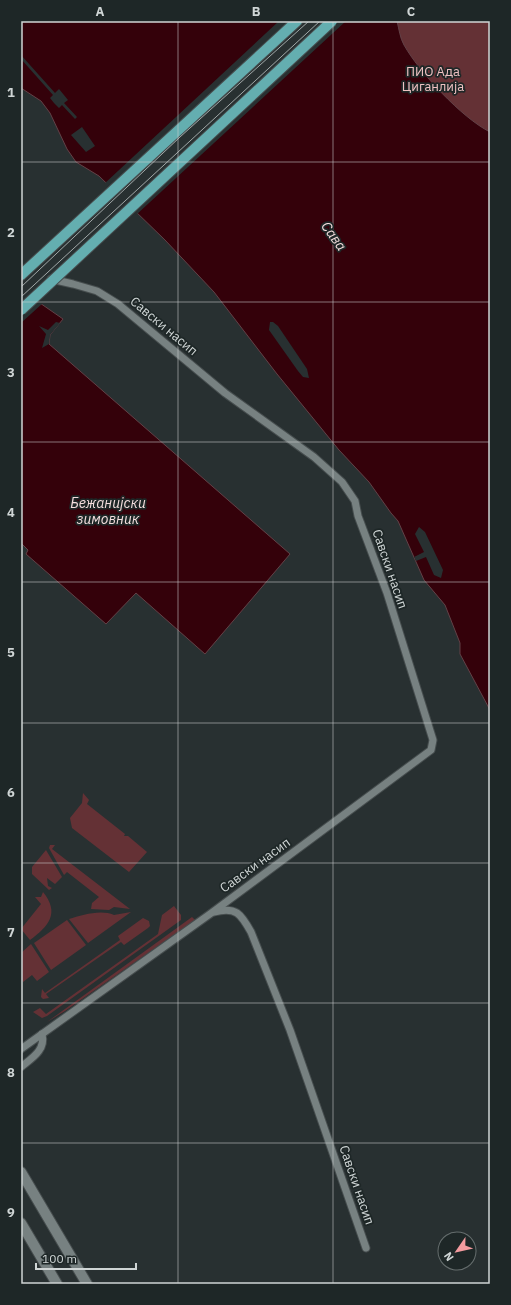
<svg xmlns="http://www.w3.org/2000/svg" width="511" height="1305" font-family="'IBM Plex Sans',sans-serif">
  <style>
    .green { fill: #643135 }
    .water { fill: #34010a; stroke: #624147 }
    .pier { fill: #283031 }
    .lines { fill: none; stroke-linecap: round; stroke-linejoin: round }
    .minor-casing { stroke: #464d4e; stroke-width: 9 }
    .secondary-casing { stroke: #464d4e; stroke-width: 12 }
    .primary-casing { stroke: #464d4e; stroke-width: 12 }
    .minor { stroke: #778181; stroke-width: 7 }
    .secondary { stroke: #778181; stroke-width: 10 }
    .primary { stroke: #64aeb0; stroke-width: 10 }
    .tram { stroke: #a0a7a7; stroke-width: 1 }
    .primary-bridge-casing { stroke: #464d4e; stroke-width: 12; stroke-linecap: butt }
    .primary-bridge { stroke: #64aeb0; stroke-width: 10 }
    .grid { fill: none; stroke: #cfd5d5; stroke-width: 1; stroke-opacity: 0.55 }
    .labels { text-anchor: middle; dominant-baseline: central; stroke-width: 3.5; stroke-linejoin: round; paint-order: stroke }
    .park-label { font-size: 13px; fill: #f0c2c3; stroke: #1e2727 }
    .street-label { font-size: 13px; fill: #cfd5d5; stroke: #1e2727 }
    .water-label { font-size: 14px; font-style: italic; fill: #f4dddd; stroke: #1e2727 }
    .neatline { fill: none; stroke: #cfd5d5; stroke-width: 1.5 }
    .grid-label { font-size: 13px; text-anchor: middle; font-weight: bold; fill: #cfd5d5 }
  </style>
  <rect width="100%" height="100%" fill="#283031"/>
  <!-- green -->
  <g class="green">
    <path d="M325,21H490V263Z"/>
    <path d="M83,793L89,800L87,804L125,834L124,836H128L147,852L129,872L72,828L70,818L82,803Z"/>
    <path d="M50,845H55L52,849L130,909L114,907L109,910L91,909L92,903L99,897L67,872L64,875L49,848Z"/>
    <path d="M46,850L62,877L55,884L47,878L48,886L52,888L49,890L32,874V867Z"/>
    <path d="M43,892C60,913 49,926 30,940L21,929L41,904L35,897H41Z"/>
    <path d="M174,906L181,915V920L47,1016L42,1018L33,1012L40,1008L46,1014L158,934L162,915Z"/>
    <path d="M131,912L88,943L69,919C82,915 101,909 114,915Z"/>
    <path d="M192,917L195,920L65,1011L47,1022Z"/>
    <path d="M143,918L149,921L150,926L148,928L124,945L121,942L46,994L49,998L43,999L41,997L42,989L45,993L120,940L118,936Z"/>
    <path d="M67,920L86,945L51,970L34,943Z"/>
    <path d="M31,944L49,972L37,981L32,975L23,982L21,979V953Z"/>
  </g>
  <!-- water -->
  <g class="water">
    <path d="M21,21H397C399,29 400,38 404,45C419,72 462,118 490,132V710L460,654V643L445,605L424,580L398,521L391,513L369,482L339,450L277,374L214,292L165,240L99,176L76,162L67,149L50,113L41,101L21,88Z"/>
    <path d="M37,301L63,319L50,335L49,344L290,554L205,654L136,593L106,624L26,554L28,550L21,543V316Z"/>
  </g>
  <!-- pier -->
  <g class="pier">
    <path d="M279,21H346L136,215L104,184Z"/>
    <path d="M21,55L55,93L59,89L68,100L64,103L77,117L75,119L62,105L59,108L54,103L50,98L53,95L21,59Z"/>
    <path d="M82,127L95,146L86,152L71,135Z"/>
    <path d="M38,299L43,303L21,323V313Z"/>
    <path d="M56,322L60,323L50,335L49,344L42,348L46,334L39,326L48,330Z"/>
    <path d="M270,322H273L278,326L307,369L309,378L303,377L298,371L269,330Z"/>
    <path d="M419,527L425,532L443,570L441,578L434,575L426,557L416,561L414,557L424,552L415,534Z"/>
  </g>
  <g class="lines">
    <!-- minor casing -->
    <g class="minor-casing">
      <g id="minor">
        <path d="M214,912C236,906 241,914 251,932L290,1030L366,1248"/>
        <path d="M21,1049L210,914L431,750L433,740L387,593L358,516L355,501L342,482L314,457L225,393L118,304L97,291L73,284L51,279"/>
        <path d="M21,1067C32,1058 46,1050 42,1034"/>
      </g>
    </g>
    <!-- secondary casing -->
    <g class="secondary-casing">
      <g id="secondary">
        <path d="M21,1172L87,1284"/>
        <path d="M21,1223L57,1284"/>
      </g>
    </g>
    <!-- primary casing -->
    <g class="primary-casing">
      <path id="primary" d="M21,275L297,21"/>
    </g>
    <!-- minor -->
    <use href="#minor" class="minor"/>
    <!-- secondary -->
    <use href="#secondary" class="secondary"/>
    <!-- primary -->
    <use href="#primary" class="primary"/>
    <!-- tram -->
    <g class="tram">
      <path d="M21,287L180,137L309,21"/>
      <path d="M21,297L320,21"/>
    </g>
    <!-- primary-bridge casing -->
    <g class="primary-bridge-casing">
      <path id="primary-bridge" d="M21,310L332,21"/>
    </g>
    <!-- primary-bridge -->
    <use href="#primary-bridge" class="primary-bridge"/>
  </g>
  <!-- grid -->
  <path class="grid" d="M178,21V1284M333,21V1284M21,162H490M21,302H490M21,442H490M21,582H490M21,723H490M21,863H490M21,1003H490M21,1143H490"/>
  <g class="labels">
    <!-- park labels -->
    <g class="park-label">
      <text x="433" y="71">ПИО Ада<tspan x="433" dy="15">Циганлија</tspan></text>
    </g>
    <!-- street labels -->
    <g class="street-label">
      <text transform="translate(164 326) rotate(40)">Савски насип</text>
      <text transform="translate(390 569) rotate(71)">Савски насип</text>
      <text transform="translate(255 865) rotate(-36)">Савски насип</text>
      <text transform="translate(357 1185) rotate(71)">Савски насип</text>
    </g>
    <!-- water labels -->
    <g class="water-label">
      <text transform="translate(334 236) rotate(54)">Сава</text>
      <text x="108" y="503">Бежанијски<tspan x="108" dy="16">зимовник</tspan></text>
    </g>
  </g>
  <!-- border -->
  <rect width="511" height="1305" fill="none" stroke="#1e2727" stroke-width="44"/>
  <!-- north arrow -->
  <g transform="translate(457 1251) rotate(236)"><circle r="19" fill="#1e2727" stroke="#656d6d"/>
  <path d="M0-3L7 15L0 10L-7 15Z" fill="#f49b9f"/>
  <text y="-6" font-size="11" font-weight="bold" text-anchor="middle" fill="#cfd5d5">N</text>
  </g>
  <!-- scale -->
  <path d="M36 1263v6h100v-6" fill="none" stroke="#cfd5d5" stroke-width="2"/>
  <text x="42" y="1263" font-size="12" fill="#cfd5d5" stroke="#1e2727" stroke-width="3" paint-order="stroke">100 m</text>
  <rect x="22" y="22" width="467" height="1261" class="neatline"/>
  <g class="grid-label">
    <text x="100" y="16">A</text>
    <text x="256" y="16">B</text>
    <text x="411" y="16">C</text>
    <text x="11" y="97">1</text>
    <text x="11" y="237">2</text>
    <text x="11" y="377">3</text>
    <text x="11" y="517">4</text>
    <text x="11" y="657">5</text>
    <text x="11" y="797">6</text>
    <text x="11" y="937">7</text>
    <text x="11" y="1077">8</text>
    <text x="11" y="1217">9</text>
  </g>
</svg>
